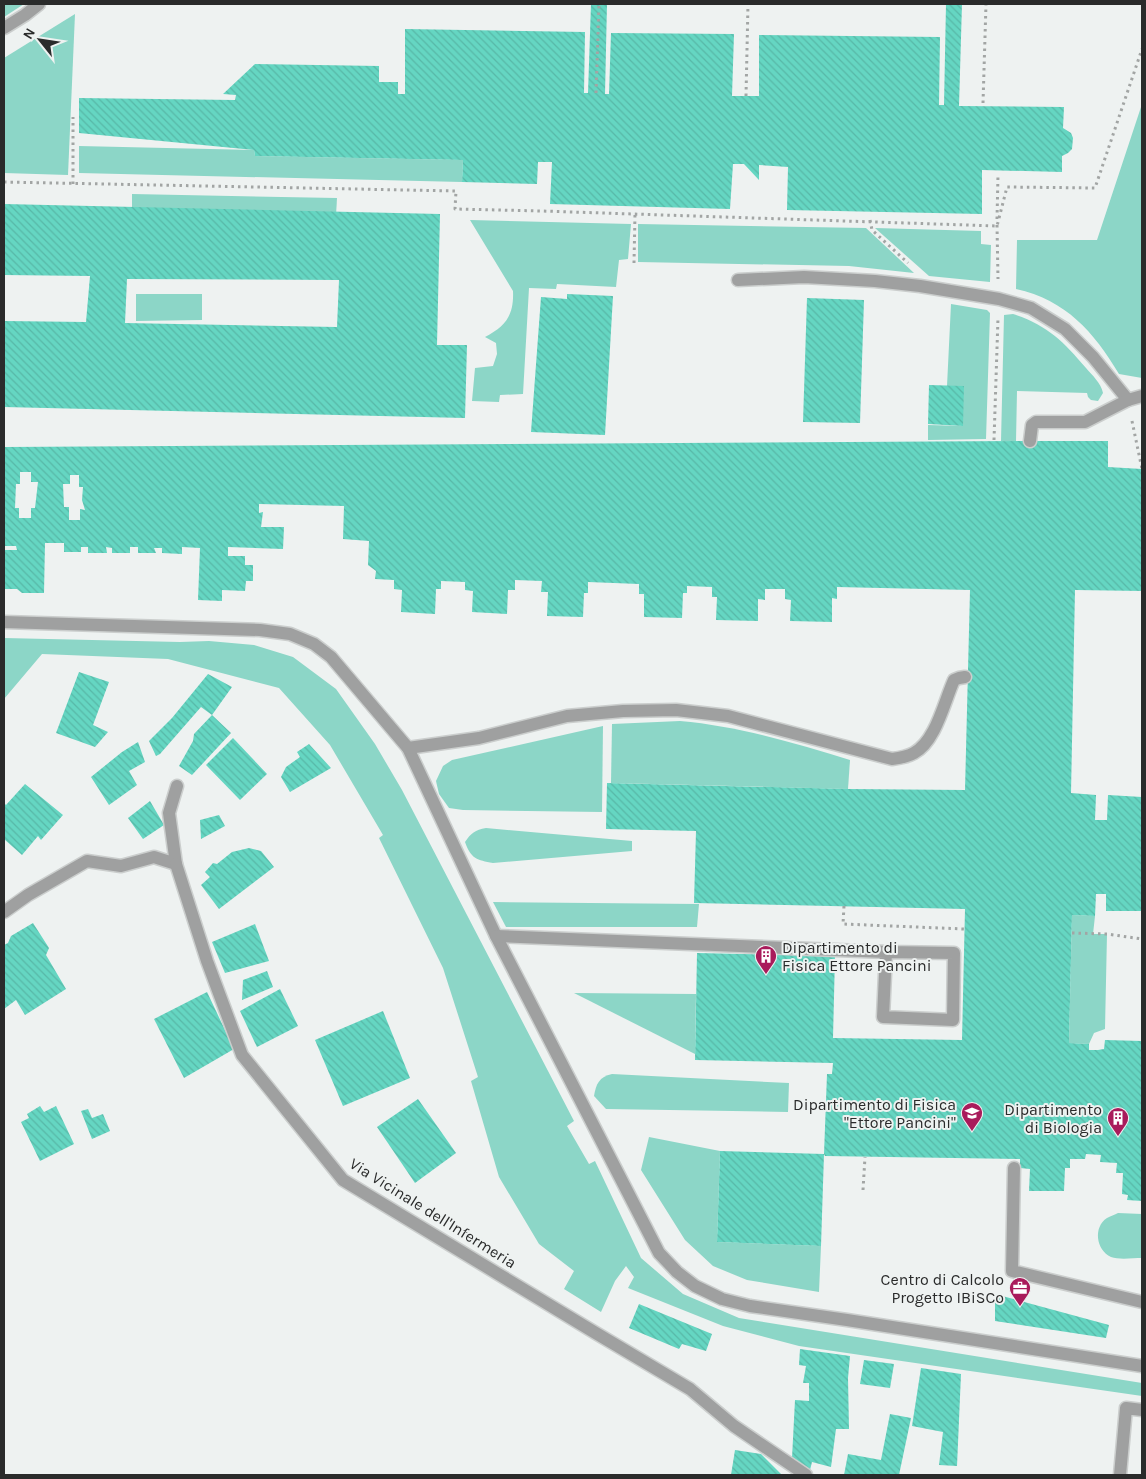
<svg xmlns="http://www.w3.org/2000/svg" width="1146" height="1479" font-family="Karla,sans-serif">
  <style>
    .green { fill: #8cd6c7 }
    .building { fill: url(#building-back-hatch); fill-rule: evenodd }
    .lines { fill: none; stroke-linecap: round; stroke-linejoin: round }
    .lane-casing { stroke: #cbcecd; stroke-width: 15 }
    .street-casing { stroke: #cbcecd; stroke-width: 15 }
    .path { stroke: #a2a5a4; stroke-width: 3; stroke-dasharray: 2.5 4; stroke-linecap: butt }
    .lane { stroke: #9fa0a0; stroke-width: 12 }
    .street { stroke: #9fa0a0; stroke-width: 12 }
    .labels { text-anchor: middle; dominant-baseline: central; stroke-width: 4; stroke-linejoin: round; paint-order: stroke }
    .poi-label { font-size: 16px; fill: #2a2b2b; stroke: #eef2f1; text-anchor: end }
    .street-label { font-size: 16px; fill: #2a2b2b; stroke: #eef2f1 }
  </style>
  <defs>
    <pattern id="building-back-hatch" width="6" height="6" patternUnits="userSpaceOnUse" patternTransform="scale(1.25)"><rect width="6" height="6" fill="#65d6c2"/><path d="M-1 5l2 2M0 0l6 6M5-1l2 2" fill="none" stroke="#58b8a7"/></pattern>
  </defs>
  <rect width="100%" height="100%" fill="#eef2f1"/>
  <!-- green -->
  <g class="green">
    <path d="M4,4H24L4,17Z"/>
    <path d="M75,14L68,175L4,173V58Z"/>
    <path d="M1142,104V378L1119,374C1094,332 1066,300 1016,289L1017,240H1097Z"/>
    <path d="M79,146L254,150L255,156L463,160L462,182L79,173Z"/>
    <path d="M132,194L337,198L336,216L132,212Z"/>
    <path d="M470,220L631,224L628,259L619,260L616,287L557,284L556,289L529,288L523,394L500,395L499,402L472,401L475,368L493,366L497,354L496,343L485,337C506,326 514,315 513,291Z"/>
    <path d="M638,224L866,228L914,273L849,266L638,262Z"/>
    <path d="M875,228L981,231V244L991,245L990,282L929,276Z"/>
    <path d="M202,294V320L136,321V294Z"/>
    <path d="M951,304L987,310L990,313L986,439L928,440V425L962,426L947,386Z"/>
    <path d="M1013,314C1047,325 1063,341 1086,368C1092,375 1101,383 1103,393L1098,401L1091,400L1088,397L1087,393L1017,391L1016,441H1001L1004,315Z"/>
    <path d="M4,638L180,642L209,641L254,645L293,657L336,689L375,744L402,790L574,1121L567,1126L589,1164L595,1161L641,1258L683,1294L739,1318L1142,1383V1396L799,1346L723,1326L628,1288L634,1277L626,1266L615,1281L601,1312L564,1289L574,1271L539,1244L499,1177L471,1081L478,1077L443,968L379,838L383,835L330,745L279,688L168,659L42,654L4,699Z"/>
    <path d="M680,721C738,726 794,743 850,760L848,789L611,783L612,724Z"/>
    <path d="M603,726L602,812L463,810L449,808L439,794L436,781L443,766L452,760Z"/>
    <path d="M486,828L632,841V851L493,863C477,860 471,859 465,842C471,833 475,830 486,828Z"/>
    <path d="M493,902L699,904L697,927H506Z"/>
    <path d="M1072,915L1095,916L1093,934H1107L1105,1029L1094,1033L1089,1044L1069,1043Z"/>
    <path d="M574,993L696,994L695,1054Z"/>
    <path d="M612,1074L789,1083L788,1112L606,1109L594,1096C596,1084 599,1077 612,1074Z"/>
    <path d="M649,1137L720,1151L717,1242L821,1246L819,1292L747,1280L713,1266L685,1240L641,1170Z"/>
    <path d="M1118,1213L1142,1214V1258C1133,1258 1119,1260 1111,1257C1096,1250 1093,1227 1107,1218C1110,1216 1115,1215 1118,1213Z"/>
  </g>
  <!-- building -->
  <g class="building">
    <path d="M591,4H607L605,94H609L611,33L734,34L732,96H759V35L940,37L939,105H944L946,4H962L959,106L1064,107L1063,128L1071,133L1073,138L1072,149L1068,153L1062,156V172L982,170V214L787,210L788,167L759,165V180L744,164H733L730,209L550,204L552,162H538L537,184L462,182L463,160L255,156L254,150L79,133V98L235,100L236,95L223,94L255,64L379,66V82H398V94H405V29L585,32L584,93H588Z"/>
    <path d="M4,204L440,214L437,345H467L465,418L4,407V321L86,322L90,276L4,275ZM127,279L339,280L337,327L125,323Z"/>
    <path d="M567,294L613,296L605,435L531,432L541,297L567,299Z"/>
    <path d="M807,298L864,300L860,423L803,422Z"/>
    <path d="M929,385L964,386L963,426L928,424Z"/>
    <path d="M1030,441H1108V467L1142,469V591L1075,590L1071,793L1096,795L1095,820H1107L1108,795L1142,797V911H1106V894H1096L1095,916L1072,915L1069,1043L1089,1044V1050H1098L1104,1049L1105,1040L1142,1041V1201L1127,1200L1128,1195L1122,1194L1123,1173H1116L1117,1163L1100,1162L1101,1155L1086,1154L1085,1159H1070V1168H1065L1064,1191H1029L1030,1169L1020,1168V1159L825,1156L824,1154L821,1246L717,1242L720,1151L824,1154L827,1074H832L833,1063L695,1060L697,953L835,956L833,1038L962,1040L965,909L694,903L696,831L606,829L607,783L848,789L965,790L970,590L837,587V599L832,598V622L790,621L791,600L785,599V589H765V600L758,599V621L716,620L717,597H712V587L687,586V593H683L682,618L644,617V594H639V584L588,582V593H584L583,617L547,616L548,592H541L542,581L515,580V590H508L507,614L472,612L473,591L465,590V582L441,581V589H436L435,614L401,612L402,590L394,589V580L375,579L376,571L368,565L369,541L343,539L344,506L259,504V513L263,512L261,527H284L283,549L228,547V556H245V565H253V581H246L245,591L222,590V601L198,600L200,548L182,547V554L162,553V548H154L156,553H138V547H130V553H112V548L106,547L107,553H88V547H81V552H64V543H45L44,593H22L17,589H4V550H17L16,546H4V447ZM20,472H31V482H38L35,508H31V518H19V508H15L16,484H20ZM70,475H79V487H83L82,500L85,510L80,509V520H69V507H64L63,484H70Z"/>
    <path d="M79,672L109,682L93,725L108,732L95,747L56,733Z"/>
    <path d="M208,674L232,687L212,715L201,707L160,754L156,756L149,741L172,718Z"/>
    <path d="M212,715L231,733L192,775L179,766L193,741L194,734Z"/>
    <path d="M233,738L267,774L240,800L206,765Z"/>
    <path d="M138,742L145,762L129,771L137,785L109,805L91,777L122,752Z"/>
    <path d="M309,744L331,768L290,792L281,777L286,767L300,757L297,752Z"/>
    <path d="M25,784L63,815L41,840L38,836L22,855L4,839V803L6,805Z"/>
    <path d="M150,801L164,825L143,839L128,818Z"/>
    <path d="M219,815L225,826L201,839L200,820Z"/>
    <path d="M249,848L261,851L274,867L219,909L201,885L210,877L205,872L213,863L217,864L232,852Z"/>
    <path d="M33,923L49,948L46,955L66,989L25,1015L16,1000L4,1009V945L8,943L11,936Z"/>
    <path d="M255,924L269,961L225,973L212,942Z"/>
    <path d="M267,971L273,987L242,1000L243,980Z"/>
    <path d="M280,989L298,1026L257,1047L240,1011Z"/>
    <path d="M207,992L234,1049L184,1078L154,1019Z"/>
    <path d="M383,1011L410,1078L343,1106L315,1040Z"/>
    <path d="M418,1099L456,1153L415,1183L377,1127Z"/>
    <path d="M40,1106L44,1112L56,1106L74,1144L40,1161L21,1122L29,1118L27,1114Z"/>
    <path d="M88,1109L92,1118L103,1114L110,1131L92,1139L81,1111Z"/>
    <path d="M995,1294L1109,1325L1106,1338L995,1321Z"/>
    <path d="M639,1304L712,1334L706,1351L682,1344L679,1349L629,1328Z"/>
    <path d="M800,1349L850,1356L848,1378L849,1429H836L831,1467L812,1462L810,1470L792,1458L795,1400L809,1401V1383H803L806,1366L799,1365Z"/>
    <path d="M864,1360L894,1364L890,1388L860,1384Z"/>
    <path d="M921,1368L961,1374L957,1466L939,1465L943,1432L912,1426Z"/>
    <path d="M890,1414L911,1418L899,1475H844L848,1454L881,1460Z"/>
    <path d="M735,1450L761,1454L782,1475H731Z"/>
  </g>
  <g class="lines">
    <!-- lane casing -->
    <g class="lane-casing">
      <g id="lane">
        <path d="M4,28L25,15L39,4"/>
        <path d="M738,280L804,277L875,281L920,286L999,299L1031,308L1065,329L1093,357L1128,400"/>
        <path d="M1030,441L1032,425L1036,422H1085L1128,400L1142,396"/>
        <path d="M4,622L260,630L290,634L314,644L331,657L408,748L496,936L659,1253L677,1272L695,1286L722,1299L750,1306L847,1320L1142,1366"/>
        <path d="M408,748L479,738L567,716L623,711L676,710L728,716L892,759C900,758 907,757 914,753C936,741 944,702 954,680L959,678L965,677"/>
        <path d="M4,912L28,895L87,861L121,866L154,857L176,864L169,813L177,786"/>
        <path d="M496,936L886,952L954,953L953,1020L883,1017L886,952"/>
        <path d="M1014,1168L1012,1271L1142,1302"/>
        <path d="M1120,1475L1126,1408L1142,1410"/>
      </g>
    </g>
    <!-- street casing -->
    <g class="street-casing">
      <path id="street" d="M176,864L207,961L242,1055L343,1180L594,1332L690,1389L734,1426L806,1475"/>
    </g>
    <!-- path -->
    <g class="path">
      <path d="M596,93L599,4"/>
      <path d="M746,96L748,4"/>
      <path d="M983,103L986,4"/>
      <path d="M4,182L456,191L455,209L542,211L997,226L1007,187L1095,188L1142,49"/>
      <path d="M73,184V117"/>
      <path d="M997,219L998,175"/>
      <path d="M870,220L872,230L908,263"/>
      <path d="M997,225L998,279"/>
      <path d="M634,263L635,214"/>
      <path d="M1132,421L1142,469"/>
      <path d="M994,440L998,318"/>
      <path d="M844,906L843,924L964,929"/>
      <path d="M1072,933L1107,934L1142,939"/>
      <path d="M863,1190L865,1157"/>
    </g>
    <!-- lane -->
    <use href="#lane" class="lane"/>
    <!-- street -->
    <use href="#street" class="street"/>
  </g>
  <!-- icons -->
  <defs>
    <g id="building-pin" transform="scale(1.125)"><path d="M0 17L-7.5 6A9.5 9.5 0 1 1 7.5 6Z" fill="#a91b5b" stroke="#eef2f1"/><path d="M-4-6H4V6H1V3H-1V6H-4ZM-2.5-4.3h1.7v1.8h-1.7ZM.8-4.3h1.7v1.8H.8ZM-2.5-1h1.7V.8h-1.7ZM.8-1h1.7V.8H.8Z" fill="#fff"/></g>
    <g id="university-pin" transform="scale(1.125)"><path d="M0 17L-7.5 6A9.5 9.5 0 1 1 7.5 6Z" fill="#a91b5b" stroke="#eef2f1"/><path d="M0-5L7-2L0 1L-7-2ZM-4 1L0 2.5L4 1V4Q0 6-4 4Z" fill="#fff"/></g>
    <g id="office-pin" transform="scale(1.125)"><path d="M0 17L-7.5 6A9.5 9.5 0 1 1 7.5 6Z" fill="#a91b5b" stroke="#eef2f1"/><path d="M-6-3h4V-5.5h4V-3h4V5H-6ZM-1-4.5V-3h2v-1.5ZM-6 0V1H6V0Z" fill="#fff"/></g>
  </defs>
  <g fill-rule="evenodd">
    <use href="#building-pin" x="766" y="956"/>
    <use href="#university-pin" x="972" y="1113"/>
    <use href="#building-pin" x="1118" y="1118"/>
    <use href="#office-pin" x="1020" y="1288"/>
  </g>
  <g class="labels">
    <!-- poi labels -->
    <g class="poi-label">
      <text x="782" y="947" text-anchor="start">Dipartimento di<tspan x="782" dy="18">Fisica Ettore Pancini</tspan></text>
      <text x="956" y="1104">Dipartimento di Fisica<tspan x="956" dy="18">"Ettore Pancini"</tspan></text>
      <text x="1102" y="1109">Dipartimento<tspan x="1102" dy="18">di Biologia</tspan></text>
      <text x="1004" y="1279">Centro di Calcolo<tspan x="1004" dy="18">Progetto IBiSCo</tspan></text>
    </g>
    <!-- street labels -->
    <g class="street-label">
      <text transform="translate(433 1213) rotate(32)">Via Vicinale dell'Infermeria</text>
    </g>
  </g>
  <!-- border -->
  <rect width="1146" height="1479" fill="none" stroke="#2a2b2b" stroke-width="10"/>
  <!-- north arrow -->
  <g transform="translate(40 40) rotate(300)" stroke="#eef2f1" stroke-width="4" paint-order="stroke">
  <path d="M0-4L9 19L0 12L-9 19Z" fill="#2a2b2b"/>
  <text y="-8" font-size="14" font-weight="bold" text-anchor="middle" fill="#2a2b2b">N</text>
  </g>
</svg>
